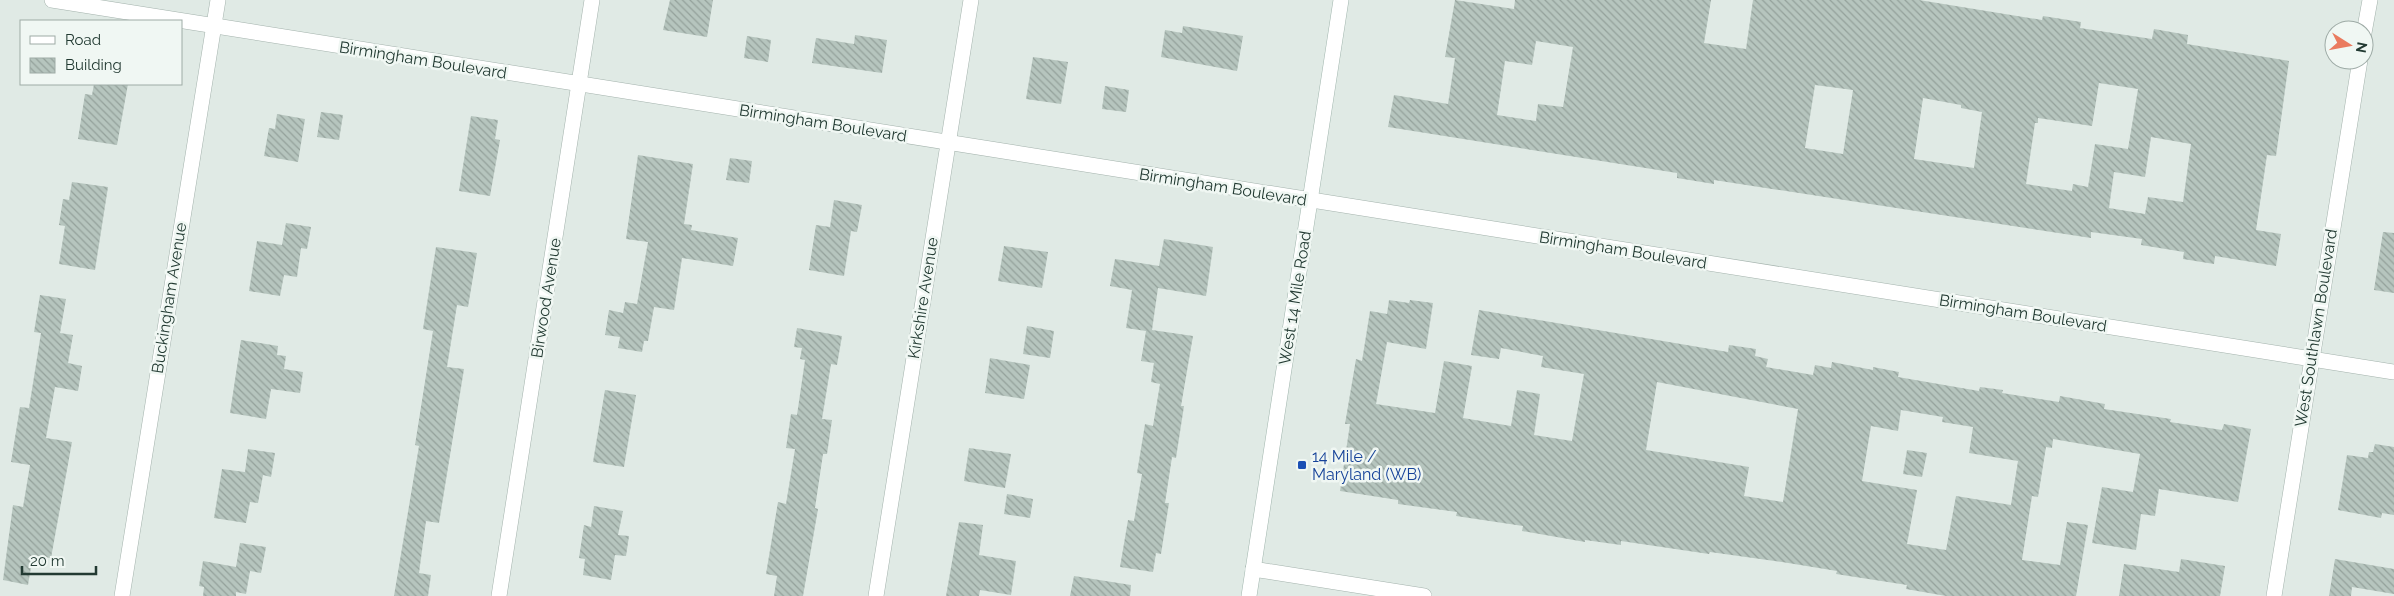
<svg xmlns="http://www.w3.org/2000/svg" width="2394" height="596" font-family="Raleway,sans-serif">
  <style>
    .building { fill: url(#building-back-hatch); fill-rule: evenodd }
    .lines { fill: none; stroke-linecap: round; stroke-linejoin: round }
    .street-casing { stroke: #a3b2ac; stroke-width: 16 }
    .secondary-casing { stroke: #a0b5ad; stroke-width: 16 }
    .street { stroke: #fff; stroke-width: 15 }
    .secondary { stroke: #fff; stroke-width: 15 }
    .transit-dot { fill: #1a4fb4; stroke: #f0f7f3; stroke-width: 2 }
    .labels { text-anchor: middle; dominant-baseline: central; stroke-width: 5; stroke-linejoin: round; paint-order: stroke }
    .street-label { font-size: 16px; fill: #223a32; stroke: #f0f7f3 }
    .transit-label { font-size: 16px; fill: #164399; stroke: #f0f7f3; text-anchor: start }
  </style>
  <defs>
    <pattern id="building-back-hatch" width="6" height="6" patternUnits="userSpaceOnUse" patternTransform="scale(1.25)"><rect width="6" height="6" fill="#b6c5be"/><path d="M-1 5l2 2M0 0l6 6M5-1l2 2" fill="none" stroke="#94a19b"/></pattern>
  </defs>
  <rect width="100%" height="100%" fill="#e0eae5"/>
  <!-- building -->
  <g class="building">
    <path d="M670,0H713L707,37L663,30Z"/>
    <path d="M1455,0L1514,9L1515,0H1711L1704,43L1746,49L1753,0H1919L2042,20L2043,16L2081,22L2080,28L2152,39L2154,29L2188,35L2187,44L2289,61L2276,156L2267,155L2256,230L2281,234L2276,266L2215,256L2214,264L2183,259L2184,252L2141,245L2142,239L2091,232V238L1714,180V184L1677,178V173L1388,127L1394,95L1448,104L1455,58L1445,57ZM1536,41L1573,47L1563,107L1538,104L1536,121L1497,115L1505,61L1532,65ZM2099,83L2138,89L2128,149L2095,144L2088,187L2073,184L2072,191L2026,184L2035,123H2038V118L2092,126ZM1815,85L1853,90L1843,154L1805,148ZM1923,98L1961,105V108L1982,112L1974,168L1914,159ZM2151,137L2191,144L2183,202L2148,197L2145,214L2109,208L2114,172L2145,177Z"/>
    <path d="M1183,26L1243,36L1237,71L1161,57L1165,30L1182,33Z"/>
    <path d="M855,35L887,40L882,73L812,63L816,38L854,44Z"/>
    <path d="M747,36L771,40L768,62L744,58Z"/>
    <path d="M1033,57L1068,62L1061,104L1026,99Z"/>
    <path d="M94,84H128L117,145L78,139L85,94L92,95Z"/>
    <path d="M1105,86L1129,90L1126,112L1102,109Z"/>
    <path d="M321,112L343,115L339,140L317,137Z"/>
    <path d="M277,114L305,119L298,162L264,156L269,128L275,129Z"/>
    <path d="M471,116L498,120L495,139L500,140L490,196L459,191Z"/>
    <path d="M638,155L693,164L684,224L692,225L691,230L738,238L733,266L682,258L674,310L654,307L648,341H644L642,352L618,348L620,337L605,335L609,310L623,313L625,302L637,304L648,242L626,239Z"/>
    <path d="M730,158L752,161L749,183L726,180Z"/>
    <path d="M72,182L108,187L95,270L59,264L65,226L59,225L63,199L69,200Z"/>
    <path d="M834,200L862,205L857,232L851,231L844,276L809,270L816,225L830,227Z"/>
    <path d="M286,223L311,227L307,249L301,248L297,277L284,275L280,296L249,291L257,241L282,245Z"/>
    <path d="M2383,232L2394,233V293L2374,290Z"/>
    <path d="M1164,239L1213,247L1206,296L1158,288L1152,330L1193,336L1181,406H1184L1176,458L1172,457L1165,503H1169L1161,554L1156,553L1153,572L1120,567L1128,520L1134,521L1142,474L1137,473L1145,424L1153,426L1160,384L1151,382L1154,363L1141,361L1146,331L1126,328L1132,290L1110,286L1115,259L1159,266Z"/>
    <path d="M1004,246L1048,252L1042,288L998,281Z"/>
    <path d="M436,247L477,253L468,307L457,305L447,367L464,369L439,523L426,521L419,573L431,575L428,596H394L419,446L415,445L433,331L423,329Z"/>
    <path d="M40,295L66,299L60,333L73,335L68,363L82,366L78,391L55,387L46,438L72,442L51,558L33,555L28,585L3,580L13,505L23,507L30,465L11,462L20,407L29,408L41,333L34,332Z"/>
    <path d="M1389,300L1409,303L1410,300L1433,303L1426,349L1387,342L1376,404L1435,413L1444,361L1472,366L1463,418L1511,426L1517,390L1540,394L1534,435L1572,441L1584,374L1541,367L1543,356L1501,348L1499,359L1471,355L1479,310L1728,352L1729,345L1756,349L1755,356L1768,359L1766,367L1813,375L1815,365L1831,368L1832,362L1873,370V367L1899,372L1898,377L1979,391L1980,387L2003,390L2002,393L2059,402L2060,396L2105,404L2104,409L2171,419L2170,422L2222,430L2224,424L2251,429L2238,502L2159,489L2155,516L2141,514L2136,550L2092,543L2102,487L2133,492L2140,454L2053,439L2052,448L2046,447L2038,497L2032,496L2022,560L2060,565L2067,522L2088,525L2076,596H1946L1906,589L1907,585L1836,574L1837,571L1782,562L1710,552L1709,554L1621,541V545L1585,540V542L1522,531L1523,526L1456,516L1457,512L1398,504V500L1340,491L1350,424H1345L1356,359L1362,361L1370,311L1387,314ZM1657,382L1798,409L1783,502L1744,496L1749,467L1646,450ZM1901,410L1943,417L1942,422L1973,427L1969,453L2018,461L2011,505L1956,496L1946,550L1907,544L1917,490L1862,481L1871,426L1898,431Z"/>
    <path d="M1027,326L1054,331L1050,358L1023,354Z"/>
    <path d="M797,328L842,336L837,365L831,364L822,419L832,420L827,454H823L815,508L818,509L803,596H774L777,576L766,574L778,502L786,504L795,449L786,448L791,414L797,415L805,360L800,359L802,348L794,347Z"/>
    <path d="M241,340L278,346L277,355L286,356L284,369L303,372L300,393L271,389L266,419L230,413Z"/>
    <path d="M990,358L1030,365L1024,399L985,393Z"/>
    <path d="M605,390L636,395L624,467L593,462Z"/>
    <path d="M2375,444L2394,447V515L2382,513L2381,518L2338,510L2347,455L2368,458L2369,452H2373Z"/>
    <path d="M969,448L1011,454L1005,488L964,481Z"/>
    <path d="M248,449L275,453L271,477L263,475L258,503L250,502L246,523L214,518L222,469L260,474L245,472Z"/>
    <path d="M1907,450L1927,453L1922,477L1903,474Z"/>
    <path d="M1007,494L1033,499L1030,518L1004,514Z"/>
    <path d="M594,506L623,511L618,535L629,536L626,556L615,555L611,580L583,575L585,559L579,558L584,525L591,527Z"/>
    <path d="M959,522L983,525L979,555L1016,561L1011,595L980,590L979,596H946Z"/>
    <path d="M240,543L266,547L261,573L250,571L246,594L236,592V596H203L204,587L199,586L203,561L236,567Z"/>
    <path d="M2181,559L2225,566L2220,596H2119L2124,564L2179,572Z"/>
    <path d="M2335,559L2394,569V594L2352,587L2351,596H2329Z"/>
    <path d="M1074,576L1131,585L1130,596H1070Z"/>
  </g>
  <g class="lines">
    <!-- street casing -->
    <g class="street-casing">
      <g id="street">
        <path d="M52,0L2394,372"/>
        <path d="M2364,33L2370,0"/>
        <path d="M1253,569L1424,596"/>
        <path d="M122,596L218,0"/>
        <path d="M499,596L592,0"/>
        <path d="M876,596L971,0"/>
        <path d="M2274,596L2360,60"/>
      </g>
    </g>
    <!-- secondary casing -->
    <g class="secondary-casing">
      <path id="secondary" d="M1249,596L1341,0"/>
    </g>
    <!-- street -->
    <use href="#street" class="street"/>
    <!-- secondary -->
    <use href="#secondary" class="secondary"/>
  </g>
  <!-- markers -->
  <rect class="transit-dot" x="1297" y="460" width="10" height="10" rx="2.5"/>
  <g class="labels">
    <!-- street labels -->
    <g class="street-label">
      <text transform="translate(423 60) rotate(9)">Birmingham Boulevard</text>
      <text transform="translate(823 123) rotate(9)">Birmingham Boulevard</text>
      <text transform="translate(1223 187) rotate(9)">Birmingham Boulevard</text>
      <text transform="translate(1623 250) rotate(9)">Birmingham Boulevard</text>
      <text transform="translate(169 298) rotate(-81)">Buckingham Avenue</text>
      <text transform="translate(546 298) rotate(-81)">Birwood Avenue</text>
      <text transform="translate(923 298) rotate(-81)">Kirkshire Avenue</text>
      <text transform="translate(1295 298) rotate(-81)">West 14 Mile Road</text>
      <text transform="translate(2023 313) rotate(9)">Birmingham Boulevard</text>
      <text transform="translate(2316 328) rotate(-81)">West Southlawn Boulevard</text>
    </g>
    <!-- transit labels -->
    <g class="transit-label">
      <text x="1312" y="456">14 Mile /<tspan x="1312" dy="18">Maryland (WB)</tspan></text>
    </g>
  </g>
  <!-- legend -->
  <rect x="20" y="20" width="162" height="65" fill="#f0f7f3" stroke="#9eaba6"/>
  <rect x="30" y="36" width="25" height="8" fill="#ffffff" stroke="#9eaba6"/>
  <text x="65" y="45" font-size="15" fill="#223a32">Road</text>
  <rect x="30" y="58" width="25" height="15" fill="url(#building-back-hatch)" stroke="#9eaba6"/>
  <text x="65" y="70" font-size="15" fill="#223a32">Building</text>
  <!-- north arrow -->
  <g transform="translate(2349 45) rotate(101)"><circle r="24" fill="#f0f7f3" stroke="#9eaba6"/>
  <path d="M0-4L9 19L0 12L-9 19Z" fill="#ea7b5f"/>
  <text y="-8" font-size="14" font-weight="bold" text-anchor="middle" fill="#223a32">N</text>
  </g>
  <!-- scale -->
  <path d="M22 566v8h74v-8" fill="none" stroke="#223a32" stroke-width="2.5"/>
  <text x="30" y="566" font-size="15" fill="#223a32" stroke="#f0f7f3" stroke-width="4" paint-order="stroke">20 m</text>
</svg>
